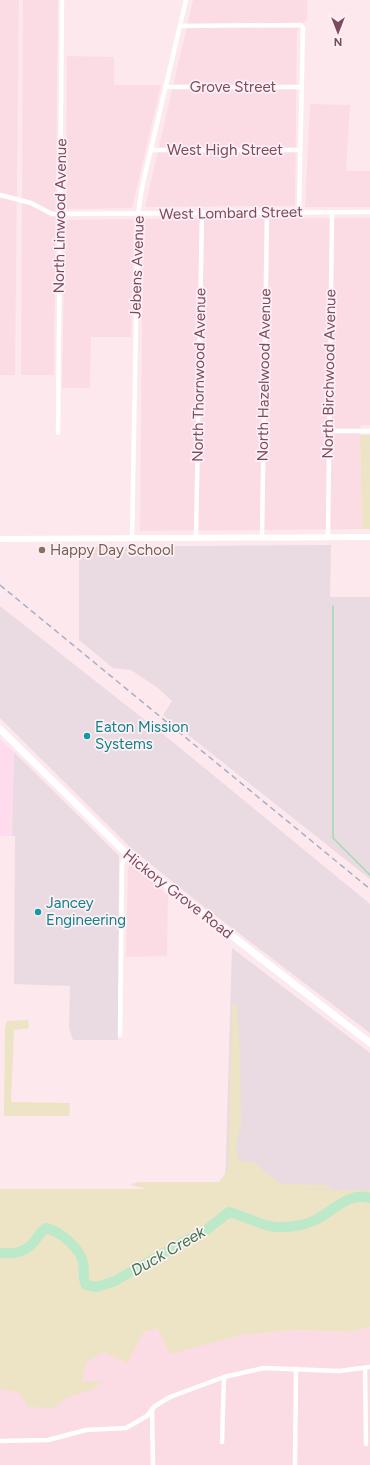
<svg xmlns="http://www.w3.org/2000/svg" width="370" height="1465" font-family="Figtree,sans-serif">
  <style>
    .residential { fill: #fbdce5 }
    .commercial { fill: #fedcee }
    .industrial { fill: #e9dbe1 }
    .green { fill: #ede3c5 }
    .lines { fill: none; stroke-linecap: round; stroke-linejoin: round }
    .stream { stroke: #a0dbb3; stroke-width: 1.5 }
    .river { stroke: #bbe9c9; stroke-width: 10 }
    .minor { stroke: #fff; stroke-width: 4.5 }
    .tertiary { stroke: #fff; stroke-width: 6 }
    .secondary { stroke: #fff; stroke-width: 7 }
    .rail { stroke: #a5b0c9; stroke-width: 1.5; stroke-dasharray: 6 4; stroke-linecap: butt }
    .education-dot { fill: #8d6e63; stroke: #fff0f3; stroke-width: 1.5 }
    .culture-dot { fill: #0f9aa8; stroke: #fff0f3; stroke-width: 1.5 }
    .labels { text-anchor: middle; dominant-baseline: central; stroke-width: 3.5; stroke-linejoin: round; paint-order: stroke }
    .street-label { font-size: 15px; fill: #7a4a61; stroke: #fff0f3 }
    .education-label { font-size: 15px; fill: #785e54; stroke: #fff0f3; text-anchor: start }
    .culture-label { font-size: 15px; fill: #0d838f; stroke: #fff0f3; text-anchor: start }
    .water-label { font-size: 16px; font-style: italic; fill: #3a784d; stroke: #fff0f3 }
  </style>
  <rect width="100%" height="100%" fill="#fde8ed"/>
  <!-- residential -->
  <g class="residential">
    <path d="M0,0H19L15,375H0Z"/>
    <path d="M23,0H58L54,375H21Z"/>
    <path d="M193,0H307V19L297,31L295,206L145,207Z"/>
    <path d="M67,56L114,57V85H161L132,208L66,209Z"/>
    <path d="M310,104L350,105L346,171H370V207H305Z"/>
    <path d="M370,218V425H361L360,435L362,529L140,531L143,219Z"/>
    <path d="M132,219L134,222L131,337H91L90,388H62L65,223L67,220Z"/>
    <path d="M130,865L168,895L167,956L126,957L128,869Z"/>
    <path d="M0,1307L123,1340L157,1328L171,1353L242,1335L293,1330L351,1332L370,1327V1465H0Z"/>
  </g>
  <!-- commercial -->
  <path class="commercial" d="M0,739L14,752L12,836H0Z"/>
  <!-- industrial -->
  <g class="industrial">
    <path d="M331,545L330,597H370V879L163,715L172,701L158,688L131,670L113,668L79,640V547Z"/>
    <path d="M0,606L174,743L370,904V1033L199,903L132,849L0,718Z"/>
    <path d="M14,752L119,856L118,1040H73L69,1028L70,986L14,984L15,836H12Z"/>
    <path d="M232,948L370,1053V1190H225Z"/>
  </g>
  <!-- green -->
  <g class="green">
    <path d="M360,435H370V529H362Z"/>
    <path d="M232,1005H237L240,1053L241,1125L236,1146L239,1161L253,1162L279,1183L328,1185L331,1189L271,1190H370V1327L351,1332L293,1330L242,1335L170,1354L157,1328L143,1333L127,1363L105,1352L86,1362L82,1382L104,1381L93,1389L66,1398L54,1408L28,1407L19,1392L0,1389V1189H147L130,1185L138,1182H219L228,1170Z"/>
    <path d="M28,1020L29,1028L14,1030L11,1102L70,1103L69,1116H4L5,1028L7,1021Z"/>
  </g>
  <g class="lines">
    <!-- stream -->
    <path class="stream" d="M333,606V838L370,875"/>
    <!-- river -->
    <path class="river" d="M0,1253C11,1254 23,1253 31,1245C37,1241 37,1234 46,1228C60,1231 81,1249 83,1263C85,1271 82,1277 86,1285L97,1287L115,1281L183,1242L205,1231L229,1212C248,1217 266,1229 285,1227C294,1227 308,1224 315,1220C333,1212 348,1191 370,1198"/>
    <!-- minor -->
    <g class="minor">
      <path d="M180,26L301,25L303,28L299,212"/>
      <path d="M165,87H302"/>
      <path d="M151,150H300"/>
      <path d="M0,195L31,203L52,214L370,212"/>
      <path d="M328,431H370"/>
      <path d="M58,433L62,0"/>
      <path d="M328,537L332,212"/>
      <path d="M196,538L202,212"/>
      <path d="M262,538L267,212"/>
      <path d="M132,539L138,214L142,187L186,0"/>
      <path d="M120,1035L122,866L123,861L129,856"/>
      <path d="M365,1368L366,1444"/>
      <path d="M152,1409L153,1465"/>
      <path d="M0,1441L48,1440L86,1430L126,1428L147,1416L155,1406L170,1397L224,1377L264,1368L339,1371L370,1367"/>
      <path d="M222,1442L224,1377"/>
      <path d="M295,1465L296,1369"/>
    </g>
    <!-- tertiary -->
    <path class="tertiary" d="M0,539L370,537"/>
    <!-- secondary -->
    <path class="secondary" d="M0,729L129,856L370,1043"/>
    <!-- rail -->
    <path class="rail" d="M0,585L370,889"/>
  </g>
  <!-- markers -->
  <circle class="education-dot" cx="42" cy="550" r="4"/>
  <g class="culture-dot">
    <circle cx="87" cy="736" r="4"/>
    <circle cx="38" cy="912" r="4"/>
  </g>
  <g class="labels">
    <!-- street labels -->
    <g class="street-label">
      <text x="233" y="87">Grove Street</text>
      <text x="225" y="150">West High Street</text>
      <text transform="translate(231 213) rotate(-1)">West Lombard Street</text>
      <text transform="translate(60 216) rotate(-89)">North Linwood Avenue</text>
      <text transform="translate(137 267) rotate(-88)">Jebens Avenue</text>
      <text transform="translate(329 374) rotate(-89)">North Birchwood Avenue</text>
      <text transform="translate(199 375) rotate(-89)">North Thornwood Avenue</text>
      <text transform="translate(264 375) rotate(-89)">North Hazelwood Avenue</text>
      <text transform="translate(178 894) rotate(38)">Hickory Grove Road</text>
    </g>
    <!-- education labels -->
    <g class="education-label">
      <text x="50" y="550">Happy Day School</text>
    </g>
    <!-- culture labels -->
    <g class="culture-label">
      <text x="95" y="727">Eaton Mission<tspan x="95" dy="17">Systems</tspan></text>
      <text x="46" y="903">Jancey<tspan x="46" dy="17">Engineering</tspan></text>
    </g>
    <!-- water labels -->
    <g class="water-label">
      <text transform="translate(168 1251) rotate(-30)">Duck Creek</text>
    </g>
  </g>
  <!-- north arrow -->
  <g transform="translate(338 32) rotate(180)" stroke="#fff0f3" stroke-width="3" paint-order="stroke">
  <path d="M0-3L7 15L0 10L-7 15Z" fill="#7a4a61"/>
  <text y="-6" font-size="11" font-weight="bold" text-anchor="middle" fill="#7a4a61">N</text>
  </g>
</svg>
